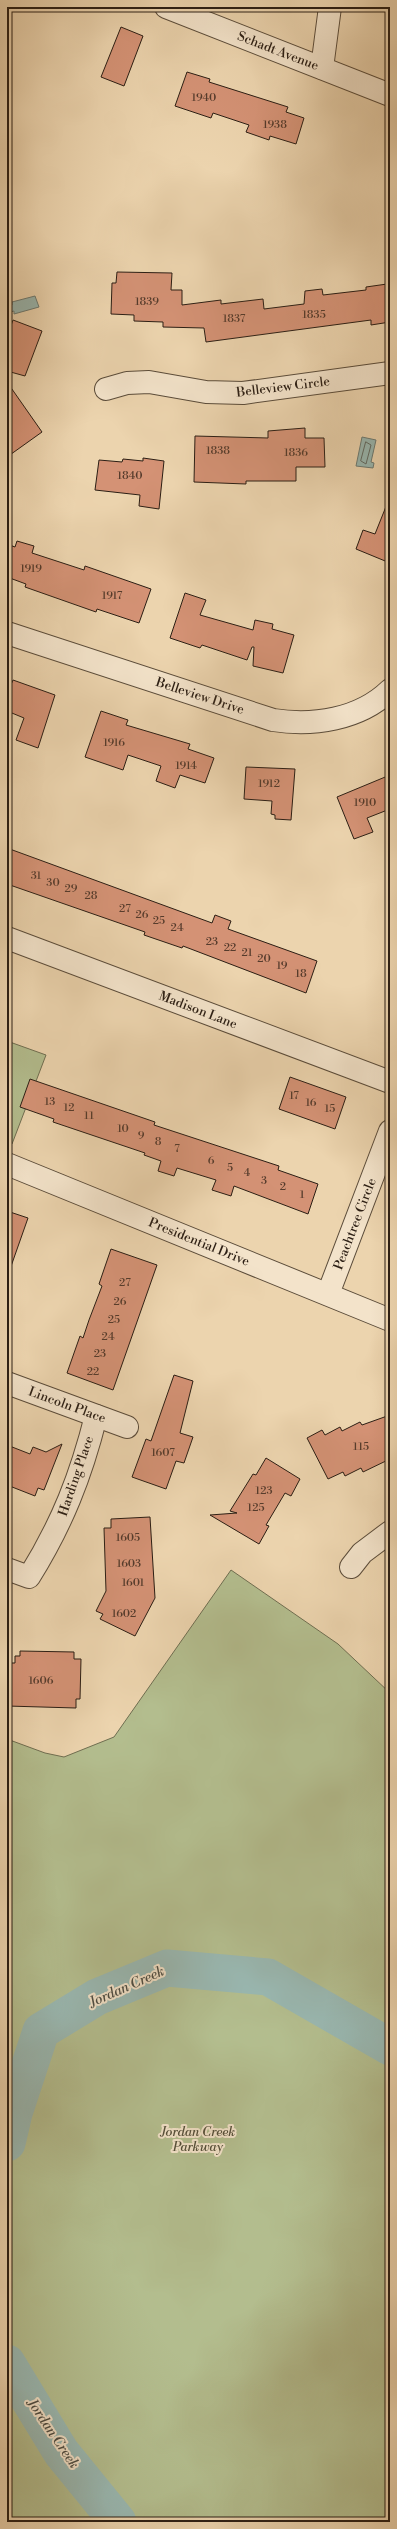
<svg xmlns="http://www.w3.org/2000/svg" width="397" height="2529" font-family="'Libre Bodoni',serif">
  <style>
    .green { fill: #b3bd8e; stroke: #6f6e51 }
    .water { fill: #99b7b0; stroke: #6d7a72 }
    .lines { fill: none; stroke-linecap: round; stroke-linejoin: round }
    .shore { stroke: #626a62; stroke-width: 1 }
    .river { stroke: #99b7b0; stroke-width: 37 }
    .building { fill: #d49275; stroke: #2b1e14 }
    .minor-casing { stroke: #5b4c3a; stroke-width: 24 }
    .tertiary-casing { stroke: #5b4c3a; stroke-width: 24 }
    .minor { stroke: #f3e3ca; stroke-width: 22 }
    .tertiary { stroke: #f3e3ca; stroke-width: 22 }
    .labels { text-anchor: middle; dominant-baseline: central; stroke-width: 4; stroke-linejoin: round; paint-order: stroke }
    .number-label { font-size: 11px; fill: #553b2c }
    .street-label { font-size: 13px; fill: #2b1e14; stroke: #f3e3ca }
    .park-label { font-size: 13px; font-style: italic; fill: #544e39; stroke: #f3e3ca }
    .water-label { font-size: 14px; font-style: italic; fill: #4c4c43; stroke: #f3e3ca }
  </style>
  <rect width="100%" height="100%" fill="#ecd4ae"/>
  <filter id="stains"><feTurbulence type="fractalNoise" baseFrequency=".005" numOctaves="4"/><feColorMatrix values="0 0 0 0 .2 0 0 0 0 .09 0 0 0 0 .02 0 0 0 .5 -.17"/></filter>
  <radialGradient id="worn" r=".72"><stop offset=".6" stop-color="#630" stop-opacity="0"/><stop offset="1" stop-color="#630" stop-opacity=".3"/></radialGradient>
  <!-- green -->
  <g class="green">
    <path d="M7,1041L46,1055L12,1144L7,1142Z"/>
    <path d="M231,1570L338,1644L390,1693V2522H7V1739L45,1753L64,1757L114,1737Z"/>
  </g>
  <!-- water -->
  <g class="water">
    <path d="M35,296L39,307L14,314V311L11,312L10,306L12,305V302Z"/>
    <path d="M362,437L376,440L371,462L374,463L373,468L356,466Z"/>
  </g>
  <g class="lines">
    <!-- shore -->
    <path class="shore" d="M366,442L371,445L366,464L361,461Z"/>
    <!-- river -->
    <g class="river">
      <path d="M7,2143L14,2113L41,2031L97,1997L167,1968L268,1977L390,2047"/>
      <path d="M7,2363L61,2452L118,2522"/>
    </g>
  </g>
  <!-- building -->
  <g class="building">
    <path d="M121,27L143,36L124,86L101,77Z"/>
    <path d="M187,72L210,79L209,82L288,107L286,112L304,118L296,144L270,136L269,140L246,132L249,125L213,113L211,118L175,106Z"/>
    <path d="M117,272L172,273L171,290H182V305L221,300V304L263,299L264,309L304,304L305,291L322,289L323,295L366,290V287L387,284L388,290H390V322L371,325V320L206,342L204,328L163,327V322L134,321V315L111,314L112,283H116Z"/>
    <path d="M13,320L42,331L25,376L7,371V337Z"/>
    <path d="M7,382L42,432L7,457Z"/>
    <path d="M305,428V438H324L325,467H296V481H246V484L194,482L195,436L268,438V431Z"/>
    <path d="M143,458L164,461L159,509L139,506L140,495L95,490L99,460L122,462L123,459L143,461Z"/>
    <path d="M389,499H390V563L356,549L363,530L375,534Z"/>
    <path d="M17,541L34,546L32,553L84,570L85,566L151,589L139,623L97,609L96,612L25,587L26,584L7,577V544L15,547Z"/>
    <path d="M185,593L206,600L200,615L253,630L255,620L273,624L272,629L294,635L283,673L253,666L254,647H252L247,660L202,645L200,648L170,638Z"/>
    <path d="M13,680L55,695L38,748L16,740L24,718L7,711V694Z"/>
    <path d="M101,711L128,720L126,725L190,744L188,749L214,758L205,783L180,775L175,788L156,781L161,766L128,755L123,770L85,757Z"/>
    <path d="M246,767L295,769L291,820L275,819V815L271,814L272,801L244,799Z"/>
    <path d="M390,775V809L367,818L373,832L354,839L337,797Z"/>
    <path d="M7,848L212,923L215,915L231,921L228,929L317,961L306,993L183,946L182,948L144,935L145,932L7,884Z"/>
    <path d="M290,1077L346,1097L335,1129L279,1109Z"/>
    <path d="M30,1079L155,1122L154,1125L279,1166L278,1170L318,1184L308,1214L234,1186L231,1196L212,1190L216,1180L177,1168L174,1176L158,1171L161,1161L144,1155L145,1153L53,1122L54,1119L20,1107Z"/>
    <path d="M7,1211L28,1218L9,1272H7Z"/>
    <path d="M111,1249L157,1265L113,1390L67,1373L80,1336L83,1338L89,1320L102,1286L99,1284Z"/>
    <path d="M174,1375L193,1381L180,1433L193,1437L184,1463L176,1461L166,1489L132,1477L146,1439L151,1441Z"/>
    <path d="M390,1415V1459L363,1472L361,1468L345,1476L343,1472L328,1479L307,1438L322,1430L325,1435L340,1427L342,1431L360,1422L362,1425Z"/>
    <path d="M62,1444L44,1490L38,1488L35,1496L7,1485V1445L30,1454L33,1447L46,1452Z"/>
    <path d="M266,1458L300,1479L291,1496L285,1493L266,1525L269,1526L259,1544L210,1515L237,1513L230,1511L253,1474L256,1475Z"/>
    <path d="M150,1517L155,1598L135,1636L100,1619L103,1614L96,1611L106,1591L104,1528H111V1519Z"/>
    <path d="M20,1651L74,1652V1659H81L80,1699H76V1708L7,1706V1663H15V1656H20Z"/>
  </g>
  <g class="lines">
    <!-- minor casing -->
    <g class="minor-casing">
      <g id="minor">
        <path d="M322,68L330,7"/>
        <path d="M106,389L127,383L149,382L206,392L243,393L390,373"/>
        <path d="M7,633L273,720C313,726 359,720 390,690"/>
        <path d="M7,938L390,1082"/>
        <path d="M328,1294L390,1131"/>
        <path d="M7,1383L127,1427"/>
        <path d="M351,1567L362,1553L390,1532"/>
        <path d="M7,1569L29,1577C62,1524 81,1476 96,1416"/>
      </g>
    </g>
    <!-- tertiary casing -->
    <g class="tertiary-casing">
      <g id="tertiary">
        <path d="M166,7L390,95"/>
        <path d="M7,1164L390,1320"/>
      </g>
    </g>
    <!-- minor -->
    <use href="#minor" class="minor"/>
    <!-- tertiary -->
    <use href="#tertiary" class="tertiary"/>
  </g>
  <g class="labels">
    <!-- number labels -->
    <g class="number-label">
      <text x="204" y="98">1940</text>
      <text x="275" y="125">1938</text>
      <text x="147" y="302">1839</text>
      <text x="314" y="315">1835</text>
      <text x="234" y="319">1837</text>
      <text x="218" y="451">1838</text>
      <text x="296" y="453">1836</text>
      <text x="130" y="476">1840</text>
      <text x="31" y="569">1919</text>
      <text x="112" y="596">1917</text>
      <text x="114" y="743">1916</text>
      <text x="186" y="766">1914</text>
      <text x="269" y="784">1912</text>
      <text x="365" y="803">1910</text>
      <text x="36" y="876">31</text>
      <text x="53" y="883">30</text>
      <text x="71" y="889">29</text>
      <text x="91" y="896">28</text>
      <text x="125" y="909">27</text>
      <text x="142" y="915">26</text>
      <text x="159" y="921">25</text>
      <text x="177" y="928">24</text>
      <text x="212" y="942">23</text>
      <text x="230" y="948">22</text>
      <text x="247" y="953">21</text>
      <text x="264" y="959">20</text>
      <text x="282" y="966">19</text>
      <text x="301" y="974">18</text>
      <text x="294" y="1096">17</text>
      <text x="50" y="1102">13</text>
      <text x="311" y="1103">16</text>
      <text x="69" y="1108">12</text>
      <text x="330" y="1109">15</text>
      <text x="89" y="1116">11</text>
      <text x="123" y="1129">10</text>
      <text x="141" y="1136">9</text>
      <text x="158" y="1142">8</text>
      <text x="177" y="1149">7</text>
      <text x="211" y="1161">6</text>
      <text x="230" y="1168">5</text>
      <text x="247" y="1173">4</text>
      <text x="264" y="1181">3</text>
      <text x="283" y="1187">2</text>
      <text x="302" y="1195">1</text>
      <text x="125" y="1283">27</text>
      <text x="120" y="1302">26</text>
      <text x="114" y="1320">25</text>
      <text x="108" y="1337">24</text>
      <text x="100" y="1354">23</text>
      <text x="93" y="1372">22</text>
      <text x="361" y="1447">115</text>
      <text x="163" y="1453">1607</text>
      <text x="264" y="1491">123</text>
      <text x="256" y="1508">125</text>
      <text x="128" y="1538">1605</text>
      <text x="129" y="1564">1603</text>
      <text x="133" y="1583">1601</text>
      <text x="124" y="1614">1602</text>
      <text x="41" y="1681">1606</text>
    </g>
    <!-- street labels -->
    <g class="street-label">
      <text transform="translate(278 51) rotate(21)">Schadt Avenue</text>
      <text transform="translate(283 387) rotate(-7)">Belleview Circle</text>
      <text transform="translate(200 696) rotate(18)">Belleview Drive</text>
      <text transform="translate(198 1010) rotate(21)">Madison Lane</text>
      <text transform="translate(355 1224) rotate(-69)">Peachtree Circle</text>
      <text transform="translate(199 1242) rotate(22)">Presidential Drive</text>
      <text transform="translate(67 1405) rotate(20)">Lincoln Place</text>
      <text transform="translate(76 1476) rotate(-71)">Harding Place</text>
    </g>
    <!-- park labels -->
    <g class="park-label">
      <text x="198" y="2132">Jordan Creek<tspan x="198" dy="15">Parkway</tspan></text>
    </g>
    <!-- water labels -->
    <g class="water-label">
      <text transform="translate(127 1987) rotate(-24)">Jordan Creek</text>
      <text transform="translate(53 2434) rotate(56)">Jordan Creek</text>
    </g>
  </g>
  <!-- margin -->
  <rect width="397" height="2529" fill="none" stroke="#ecd4ae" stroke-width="24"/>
  <rect x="8" y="8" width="381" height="2513" fill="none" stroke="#2b1e14" stroke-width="2"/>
  <rect x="12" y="12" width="373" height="2505" fill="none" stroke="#2b1e14"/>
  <rect width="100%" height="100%" filter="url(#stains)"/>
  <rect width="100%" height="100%" fill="url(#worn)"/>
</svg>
